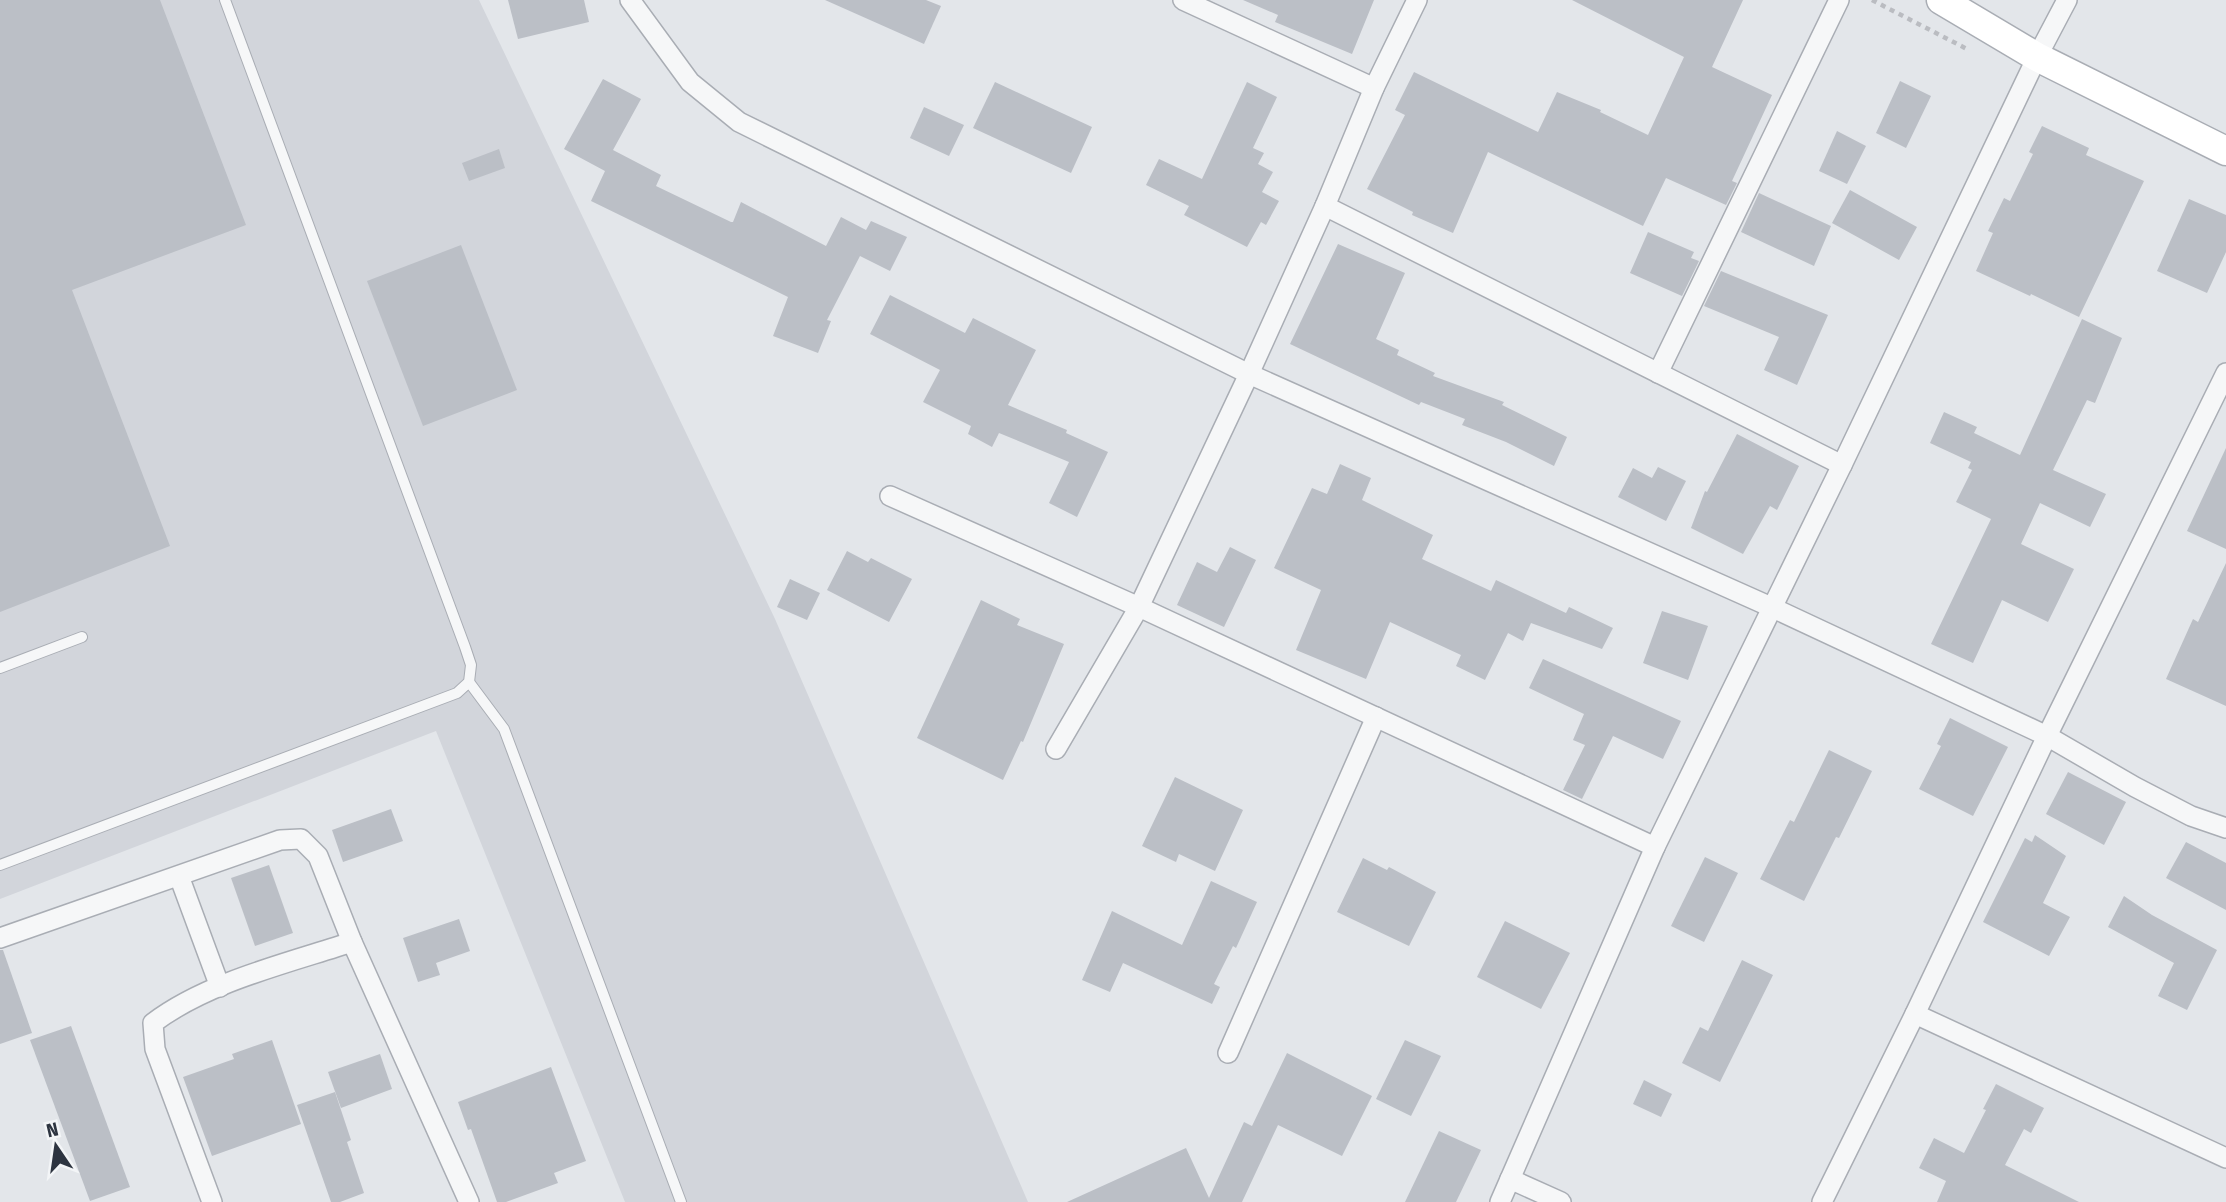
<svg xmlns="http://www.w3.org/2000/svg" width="2226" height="1202" font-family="'Fira Sans Condensed',sans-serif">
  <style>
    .built { fill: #d2d5db }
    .building { fill: #bbbfc6 }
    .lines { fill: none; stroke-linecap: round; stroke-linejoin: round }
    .lane-casing { stroke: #a9adb4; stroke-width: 12 }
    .street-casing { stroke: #a9adb4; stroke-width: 22 }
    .secondary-casing { stroke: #a9adb4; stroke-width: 31 }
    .path { stroke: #babcc1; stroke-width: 4.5; stroke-dasharray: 5 5; stroke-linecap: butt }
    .lane { stroke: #f6f7f8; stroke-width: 10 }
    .street { stroke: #f6f7f8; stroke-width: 19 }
    .secondary { stroke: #fff; stroke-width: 28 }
  </style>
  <rect width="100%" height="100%" fill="#e3e6ea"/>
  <!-- built -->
  <path class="built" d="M0,0H479L775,619L1028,1202H625L436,731L0,899Z"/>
  <!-- building -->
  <g class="building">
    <path d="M0,0H160L246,225L72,290L170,546L0,612Z"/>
    <path d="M508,0H584L589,22L518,39Z"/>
    <path d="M825,0H926L941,6L924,44Z"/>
    <path d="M1243,0H1374L1352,54L1275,22L1278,15Z"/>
    <path d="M1572,0H1743L1712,67L1772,95L1732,181L1737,183L1726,205L1666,178L1643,226L1488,152L1453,233L1412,215L1413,212L1367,189L1405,115L1395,110L1414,72L1538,132L1557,92L1601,110L1600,112L1648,135L1684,57Z"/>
    <path d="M603,79L641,99L613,150L661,175L656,186L731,222H733L741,202L826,246L841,217L866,230L871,221L907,237L890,271L860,256L827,320L831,321L818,353L773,336L788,297L591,201L605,171L564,149Z"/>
    <path d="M1900,81L1931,96L1906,148L1876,133Z"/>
    <path d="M995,82L1092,127L1071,173L973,128Z"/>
    <path d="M1247,82L1277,97L1253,148L1264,153L1258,164L1273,172L1262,192L1279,201L1266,225L1261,222L1247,247L1184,215L1189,206L1146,185L1159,159L1202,179Z"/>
    <path d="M924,107L964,125L949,156L910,138Z"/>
    <path d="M2042,126L2089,148L2086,155L2144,181L2079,317L2031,294L2030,296L1976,271L1993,233L1988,231L2004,198L2010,201L2033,154L2029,152Z"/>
    <path d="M1837,131L1866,146L1847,184L1819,171Z"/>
    <path d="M499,149L505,168L469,181L462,163Z"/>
    <path d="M1850,190L1917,227L1899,260L1832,223Z"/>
    <path d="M1759,193L1831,226L1814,266L1741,232Z"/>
    <path d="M2189,199L2226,215V252L2207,293L2157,271Z"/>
    <path d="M1648,232L1694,252L1691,258L1699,261L1682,296L1630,273Z"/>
    <path d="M1338,244L1405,273L1376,339L1399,350L1397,355L1435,373L1433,376L1504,402L1502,405L1567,437L1554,466L1506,442L1462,425L1465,419L1421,402L1419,405L1290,344Z"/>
    <path d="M461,245L517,390L423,426L367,281Z"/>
    <path d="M1721,271L1828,315L1797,385L1764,370L1779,337L1704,306Z"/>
    <path d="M890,295L965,333L973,318L1036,350L1008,405L1067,430L1066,433L1108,452L1077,517L1049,503L1069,462L999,433L992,447L968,434L971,426L923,402L940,370L870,334Z"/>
    <path d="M2082,319L2122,338L2095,403L2087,400L2053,470L2106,494L2090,527L2040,503L2021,544L2074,569L2048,622L2002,600L1973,663L1931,644L1991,519L1956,502L1972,470L1968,468L1971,462L1930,443L1944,412L1977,427L1974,433L2020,455Z"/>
    <path d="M1737,434L1799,466L1777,510L1770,506L1743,554L1691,528L1705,491L1707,492Z"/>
    <path d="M2226,448V549L2187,531Z"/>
    <path d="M1340,464L1371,478L1362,500L1433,535L1422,559L1491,591L1496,580L1566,613L1569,607L1613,628L1602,649L1531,623L1523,641L1508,633L1485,680L1456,666L1461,655L1390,622L1366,679L1296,650L1321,590L1274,568L1312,488L1327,494Z"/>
    <path d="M1658,467L1686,481L1666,521L1618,497L1633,468L1652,478Z"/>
    <path d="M1230,547L1256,560L1224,627L1177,605L1197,562L1217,572Z"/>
    <path d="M847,551L868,562L871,558L912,579L889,622L827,590Z"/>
    <path d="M2226,563V706L2166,679L2193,619L2198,622Z"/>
    <path d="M790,579L820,593L807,620L777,607Z"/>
    <path d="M981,600L1020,619L1017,625L1064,644L1023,742L1021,741L1003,780L917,738Z"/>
    <path d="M1662,611L1708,626L1688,680L1643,663Z"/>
    <path d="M1543,659L1681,721L1663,759L1613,736L1582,799L1563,790L1585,745L1573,740L1584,714L1529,688Z"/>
    <path d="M1950,718L2008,747L1973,816L1919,789L1941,746L1937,744Z"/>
    <path d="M1829,750L1872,771L1839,838L1836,837L1804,901L1760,879L1790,820L1794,822Z"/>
    <path d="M2068,772L2126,802L2104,845L2046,814Z"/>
    <path d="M1175,777L1243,810L1215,871L1179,854L1176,862L1142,846Z"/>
    <path d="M391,809L403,841L343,862L332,830Z"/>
    <path d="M2035,835L2066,856L2043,903L2070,917L2049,956L1983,922L2025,838L2032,842Z"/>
    <path d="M2186,842L2226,863V910L2166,878Z"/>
    <path d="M1705,857L1738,873L1704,942L1671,926Z"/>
    <path d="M1363,858L1387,870L1389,867L1436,892L1409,946L1337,912Z"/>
    <path d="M269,865L293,933L255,946L231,878Z"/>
    <path d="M1211,881L1257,902L1236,948L1233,946L1214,984L1220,987L1212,1004L1123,963L1110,992L1082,980L1112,911L1182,945Z"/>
    <path d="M2124,896L2152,915L2217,950L2187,1010L2158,996L2174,963L2108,927Z"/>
    <path d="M459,919L470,951L436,963L440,975L418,982L403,938Z"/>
    <path d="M1505,921L1570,953L1541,1009L1477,977Z"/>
    <path d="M0,950H3L32,1033L0,1044Z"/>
    <path d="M1742,960L1773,975L1720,1082L1682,1063L1700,1027L1708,1031Z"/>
    <path d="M71,1026L130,1187L90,1201L30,1040Z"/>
    <path d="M272,1040L301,1124L212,1156L183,1077L234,1059L232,1054Z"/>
    <path d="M1405,1040L1441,1056L1411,1116L1376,1099Z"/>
    <path d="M1287,1053L1372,1096L1342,1156L1278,1125L1242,1202H1067L1186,1148L1209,1198L1244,1122L1252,1126Z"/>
    <path d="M380,1054L392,1089L341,1108L328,1072Z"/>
    <path d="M551,1067L586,1161L554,1173L558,1183L506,1202H497L471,1129L468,1130L458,1102Z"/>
    <path d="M1644,1080L1672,1094L1661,1117L1633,1104Z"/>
    <path d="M1996,1084L2044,1108L2031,1133L2024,1129L2005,1165L2079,1202H1937L1946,1181L1919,1168L1934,1138L1964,1153L1986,1110L1983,1109Z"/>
    <path d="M335,1092L351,1140L347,1142L364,1193L340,1202H331L297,1105Z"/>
    <path d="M1439,1131L1481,1150L1456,1202H1405Z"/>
  </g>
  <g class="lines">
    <!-- lane casing -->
    <g class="lane-casing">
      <g id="lane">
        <path d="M0,668L82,637"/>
        <path d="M469,682L504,729L681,1202"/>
        <path d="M0,865L457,693L469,682L471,665L465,647L225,0"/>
      </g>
    </g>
    <!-- street casing -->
    <g class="street-casing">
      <g id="street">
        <path d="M630,0L690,82L739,122L1249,374L1771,607L2047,736L2135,787L2191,816L2226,828"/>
        <path d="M1183,0L1374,88"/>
        <path d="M1325,206L1842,465"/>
        <path d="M1658,373L1839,0"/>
        <path d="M890,496L1139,607L1655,847"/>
        <path d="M1056,749L1139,607L1249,374L1325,206L1374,88L1417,0"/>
        <path d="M179,876L220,987"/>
        <path d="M0,938L280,840L301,839L318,856L352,942L469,1202"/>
        <path d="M1915,1014L2226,1158"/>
        <path d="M1228,1053L1376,717"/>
        <path d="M1510,1179L1561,1202"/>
        <path d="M212,1202L155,1049L153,1023C207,982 288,963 352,942"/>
        <path d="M1500,1202L1655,847L1842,465L2037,57L2067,0"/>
        <path d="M1822,1202L1915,1014L2047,736L2226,373"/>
      </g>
    </g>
    <!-- secondary casing -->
    <g class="secondary-casing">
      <path id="secondary" d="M1941,0L2037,57L2226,151"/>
    </g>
    <!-- path -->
    <path class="path" d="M1872,0L1967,49"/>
    <!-- lane -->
    <use href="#lane" class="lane"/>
    <!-- street -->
    <use href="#street" class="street"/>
    <!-- secondary -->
    <use href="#secondary" class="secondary"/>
  </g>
  <!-- north arrow -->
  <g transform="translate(56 1146) rotate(347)" stroke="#f3f5f7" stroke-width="5" paint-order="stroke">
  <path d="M0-5L12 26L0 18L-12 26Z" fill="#2d3440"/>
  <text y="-10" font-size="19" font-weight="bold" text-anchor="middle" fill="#2d3440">N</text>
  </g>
</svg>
